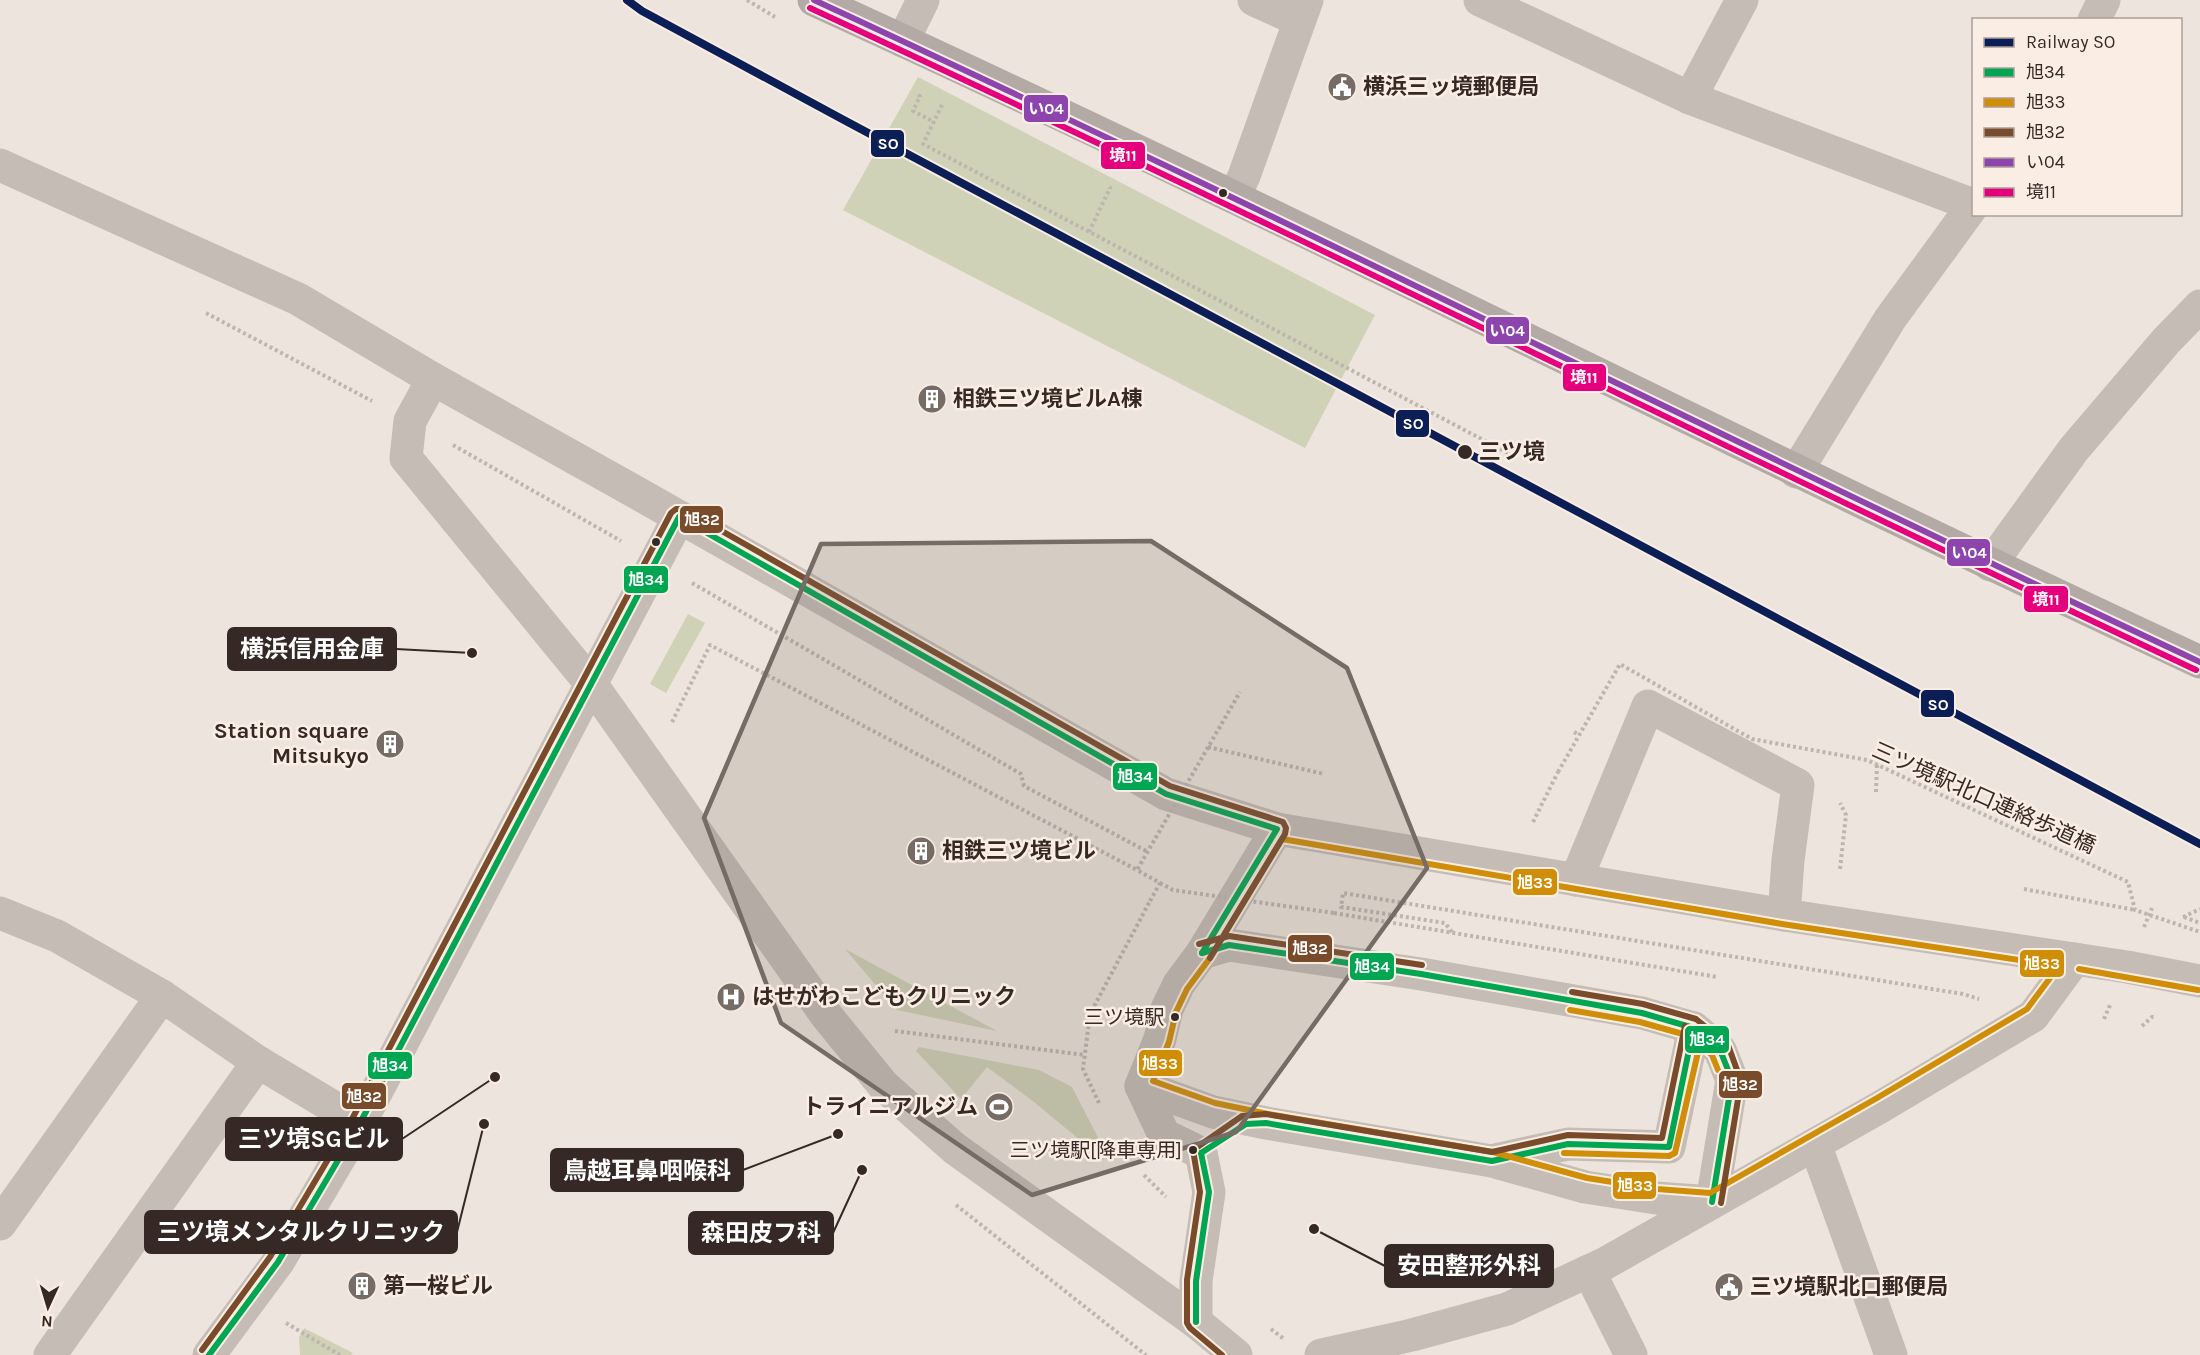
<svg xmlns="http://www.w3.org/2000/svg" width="2200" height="1355" font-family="Karla,'Noto Sans JP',sans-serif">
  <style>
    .green { fill: #cfd2b6 }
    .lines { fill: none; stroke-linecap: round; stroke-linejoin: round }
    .path { stroke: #beb5af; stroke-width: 4; stroke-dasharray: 3 3; stroke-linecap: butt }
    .minor { stroke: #c5bcb6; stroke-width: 33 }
    .major { stroke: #b3aaa6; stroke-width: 33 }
    .path-bridge { stroke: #beb5af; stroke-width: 4; stroke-dasharray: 3 3; stroke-linecap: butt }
    .bus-1-casing { stroke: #faeee4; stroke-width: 10 }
    .bus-2-casing { stroke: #faeee4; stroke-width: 10 }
    .bus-3-casing { stroke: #faeee4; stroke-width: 10 }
    .bus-4-casing { stroke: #faeee4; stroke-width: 10 }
    .bus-5-casing { stroke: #faeee4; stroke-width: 10 }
    .bus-1 { stroke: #00a651; stroke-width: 6 }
    .bus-2 { stroke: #d08d07; stroke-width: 6 }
    .bus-3 { stroke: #7a4b2a; stroke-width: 6 }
    .bus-4 { stroke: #8e44ad; stroke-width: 6 }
    .bus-5 { stroke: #e5007d; stroke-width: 6 }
    .rail-1-casing { stroke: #faeee4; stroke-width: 12 }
    .rail-1 { stroke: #0c1e56; stroke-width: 8 }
    .marked { fill: #766b65; fill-opacity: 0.2; stroke: #766b65; stroke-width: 4.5; stroke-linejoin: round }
    .bus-dot { fill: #362925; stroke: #faeee4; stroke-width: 2 }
    .labels { text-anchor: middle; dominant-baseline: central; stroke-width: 5; stroke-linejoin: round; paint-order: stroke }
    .bus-label { font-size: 20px; fill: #362925; stroke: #faeee4; text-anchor: end }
    .poi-label { font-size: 22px; font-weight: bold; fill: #362925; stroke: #faeee4; text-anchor: start }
    .stop-label { font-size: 22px; font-weight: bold; fill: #362925; stroke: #faeee4; text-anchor: start }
    .street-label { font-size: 22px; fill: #362925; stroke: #faeee4 }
    .leader { fill: none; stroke: #362925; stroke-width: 2 }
    .callout-dot { fill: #362925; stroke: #faeee4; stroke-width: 2 }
    .callout { fill: #362925; stroke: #362925; stroke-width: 2 }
    .callout-label { font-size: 24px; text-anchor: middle; font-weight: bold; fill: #fff }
    .line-badge { stroke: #faeee4; stroke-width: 2 }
    .badge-label { font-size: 16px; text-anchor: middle; font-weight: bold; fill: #fff }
  </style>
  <rect width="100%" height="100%" fill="#ede5dd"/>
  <!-- green -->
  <g class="green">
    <path d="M918,77L1375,315L1305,448L843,210Z"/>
    <path d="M688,614L705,623L666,693L650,684Z"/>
    <path d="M845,949L997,1031L897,1010Z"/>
    <path d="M919,1047L1039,1070L1072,1087L1105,1151L1104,1160L1034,1102L987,1067L961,1099L916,1051Z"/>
    <path d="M304,1328L353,1353L351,1355H300L299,1337Z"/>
  </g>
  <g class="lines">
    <!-- path -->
    <g class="path">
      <path d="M747,0L775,17"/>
      <path d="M918,95L920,96L913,111L934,122"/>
      <path d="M942,105L923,144L1508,453"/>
      <path d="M1089,232L1110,188L1109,187"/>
      <path d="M206,313L372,401"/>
      <path d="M453,445L621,541"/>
      <path d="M692,583L1021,774L1024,786L1148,852"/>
      <path d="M672,722L710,645L1137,870"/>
      <path d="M1574,732L1579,735"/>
      <path d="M1208,747L1324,774"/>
      <path d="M1876,792L1877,764"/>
      <path d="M1533,822L1558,772"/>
      <path d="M1840,869L1846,815L1840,803"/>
      <path d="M2024,889L2135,910"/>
      <path d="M1334,913L1717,977"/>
      <path d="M2183,917L2200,909"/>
      <path d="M2184,917L2200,923"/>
      <path d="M2144,927L2152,908"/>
      <path d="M1452,932L1445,923L1341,907L1343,893L1963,994L1979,999"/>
      <path d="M2104,1019L2110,1005"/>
      <path d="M2142,1026L2152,1017H2155"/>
      <path d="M895,1031L1085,1055"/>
      <path d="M1099,1103L1083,1069L1090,1014L1150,901"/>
      <path d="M1144,1175L1166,1197"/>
      <path d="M956,1205L1146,1355"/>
      <path d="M286,1323L340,1355"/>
      <path d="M1271,1329L1284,1339"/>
    </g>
    <!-- minor -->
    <g class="minor">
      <path d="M1254,0L1299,20"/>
      <path d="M1480,0L1690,98"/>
      <path d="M1742,0L1690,98L1973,205"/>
      <path d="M2094,20L2104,0"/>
      <path d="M903,41L923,0"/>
      <path d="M0,165L298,299L433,379L639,494L1166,794L1277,829L1784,915L2127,967L2200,981"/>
      <path d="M1234,197L1244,176L1307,0"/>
      <path d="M433,379L410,421L406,458L592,685L826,1015L883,1085L954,1148L1196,1322L1236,1355"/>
      <path d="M1796,472L1890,319L1974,204"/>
      <path d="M1990,565L2074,449L2166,341L2200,306"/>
      <path d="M1576,880L1648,706L1798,785L1788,860L1784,915"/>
      <path d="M0,913L57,936L162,996L258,1062L360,1123"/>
      <path d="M1202,953L1229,945L1421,974L1642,1013L1694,1028L1720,1050L1732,1080L1712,1202"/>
      <path d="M1141,1086L1213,1112L1266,1123L1492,1161L1585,1187L1656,1198L1712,1202"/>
      <path d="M1815,1144L1891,1355"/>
      <path d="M1201,1153L1164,1135L1141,1086L1160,1039L1167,1009L1179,984L1202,953L1277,829"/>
      <path d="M1495,1160L1568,1144L1669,1147L1694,1028"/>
      <path d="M0,1224L162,996"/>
      <path d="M1589,1271L1631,1355"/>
      <path d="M1196,1322V1281L1209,1192L1201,1153"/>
      <path d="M50,1355L258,1062"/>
      <path d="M209,1355L278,1262L360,1123L679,517"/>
      <path d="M1321,1355L1412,1335L1507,1309L1604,1264L1882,1106L2033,1016L2075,959"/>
    </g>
    <!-- major -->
    <path class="major" d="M814,0C1280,212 1735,447 2200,662"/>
    <!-- path-bridge -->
    <g class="path-bridge">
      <path d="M1558,772L1620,664L1752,739L1867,760L2128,882L2135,910L2200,932"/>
      <path d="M1160,883L1173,890L1334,913"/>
      <path d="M1150,901L1160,883L1137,870L1240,692"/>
    </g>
    <!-- bus-1 casing -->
    <g class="bus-1-casing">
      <g id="bus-1">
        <path d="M1202,953L1229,945L1421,974L1642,1013L1694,1028L1720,1050L1732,1080L1712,1202"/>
        <path d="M1201,1153L1246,1124L1266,1123L1492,1161L1568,1144L1669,1147L1690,1045"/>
        <path d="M1196,1322V1281L1209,1192L1201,1153"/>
        <path d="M209,1355L278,1262L360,1123L679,517L1166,794L1277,829L1202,953"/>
      </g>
    </g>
    <!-- bus-2 casing -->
    <g class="bus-2-casing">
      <g id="bus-2">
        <path d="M1282,839L1782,924L2059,966L2027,1009L1877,1098L1710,1193L1657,1189L1587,1178L1493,1152L1268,1114L1215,1103L1153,1081L1169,1042L1176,1012L1187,989L1210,958Z"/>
        <path d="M2079,969L2198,990"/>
        <path d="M1570,1010L1640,1022L1690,1036L1712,1055L1718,1070"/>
        <path d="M1564,1153L1669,1156L1675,1153L1703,1030"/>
      </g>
    </g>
    <!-- bus-3 casing -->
    <g class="bus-3-casing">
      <g id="bus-3">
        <path d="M1199,944L1229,936L1422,965"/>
        <path d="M1572,992L1643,1004L1696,1019L1728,1045L1741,1081L1721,1203"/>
        <path d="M202,1350L270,1257L352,1119L671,513L676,509H683L1170,786L1283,822L1286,828L1285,834L1210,958"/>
        <path d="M1222,1355L1190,1328L1187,1323V1280L1200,1192L1193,1150L1242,1116L1266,1114L1492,1152L1568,1135L1662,1138L1685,1026"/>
      </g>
    </g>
    <!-- bus-4 casing -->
    <g class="bus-4-casing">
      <path id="bus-4" d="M814,0C1279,215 1736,445 2200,662"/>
    </g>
    <!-- bus-5 casing -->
    <g class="bus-5-casing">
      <path id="bus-5" d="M810,8C1275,223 1733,453 2196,670"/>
    </g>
    <!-- bus-1 -->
    <use href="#bus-1" class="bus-1"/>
    <!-- bus-2 -->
    <use href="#bus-2" class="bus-2"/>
    <!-- bus-3 -->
    <use href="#bus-3" class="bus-3"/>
    <!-- bus-4 -->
    <use href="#bus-4" class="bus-4"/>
    <!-- bus-5 -->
    <use href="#bus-5" class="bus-5"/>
    <!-- rail-1 casing -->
    <g class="rail-1-casing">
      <path id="rail-1" d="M627,0L642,11L842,119L2200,844"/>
    </g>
    <!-- rail-1 -->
    <use href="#rail-1" class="rail-1"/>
  </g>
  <!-- marked area -->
  <path class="marked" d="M1151,541L1347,668L1427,868L1236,1132L1032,1195L781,1023L704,818L821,544Z"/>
  <!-- icons -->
  <defs>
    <g id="civic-disc" transform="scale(1.5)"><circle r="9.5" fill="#766b65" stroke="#faeee4"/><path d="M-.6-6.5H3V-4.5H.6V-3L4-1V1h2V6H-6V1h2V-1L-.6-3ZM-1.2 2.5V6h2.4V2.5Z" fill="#fff"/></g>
    <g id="building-disc" transform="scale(1.5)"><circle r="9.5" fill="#766b65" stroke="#faeee4"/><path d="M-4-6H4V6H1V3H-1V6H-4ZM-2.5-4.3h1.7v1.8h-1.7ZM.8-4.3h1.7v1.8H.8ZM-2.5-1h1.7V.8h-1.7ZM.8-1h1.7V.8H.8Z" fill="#fff"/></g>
    <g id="hospital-disc" transform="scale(1.5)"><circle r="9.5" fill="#766b65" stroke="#faeee4"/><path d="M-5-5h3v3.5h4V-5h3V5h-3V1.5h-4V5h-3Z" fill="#fff"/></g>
    <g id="stadium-disc" transform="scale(1.5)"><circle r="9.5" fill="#766b65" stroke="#faeee4"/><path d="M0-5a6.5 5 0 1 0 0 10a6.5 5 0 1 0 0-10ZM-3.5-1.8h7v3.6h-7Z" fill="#fff"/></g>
  </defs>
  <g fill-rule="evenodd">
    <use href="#civic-disc" x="1342" y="87"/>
    <use href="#building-disc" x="932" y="399"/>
    <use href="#building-disc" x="390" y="744"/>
    <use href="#building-disc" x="921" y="851"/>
    <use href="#hospital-disc" x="731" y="997"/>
    <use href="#stadium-disc" x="999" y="1107"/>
    <use href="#building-disc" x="362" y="1286"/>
    <use href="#civic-disc" x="1729" y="1287"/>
  </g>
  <!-- markers -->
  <g class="bus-dot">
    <circle cx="1223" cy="193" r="5"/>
    <circle cx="1465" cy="452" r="8"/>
    <circle cx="656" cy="542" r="5"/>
    <circle cx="1175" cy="1017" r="5"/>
    <circle cx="1193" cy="1150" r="5"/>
  </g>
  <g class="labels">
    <!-- bus labels -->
    <g class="bus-label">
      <text x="1164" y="1017">三ツ境駅</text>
      <text x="1182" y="1150">三ツ境駅[降車専用]</text>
    </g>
    <!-- poi labels -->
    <g class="poi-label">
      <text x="1363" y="87">横浜三ッ境郵便局</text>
      <text x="953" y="399">相鉄三ツ境ビルA棟</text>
      <text x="369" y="731" text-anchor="end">Station square<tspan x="369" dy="25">Mitsukyo</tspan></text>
      <text x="942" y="851">相鉄三ツ境ビル</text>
      <text x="752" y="997">はせがわこどもクリニック</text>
      <text x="978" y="1107" text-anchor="end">トライニアルジム</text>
      <text x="383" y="1286">第一桜ビル</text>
      <text x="1750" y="1287">三ツ境駅北口郵便局</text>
    </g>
    <!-- stop labels -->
    <g class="stop-label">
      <text x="1479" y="452">三ツ境</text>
    </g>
    <!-- street labels -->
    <g class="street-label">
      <text transform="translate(1984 798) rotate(24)">三ツ境駅北口連絡歩道橋</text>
    </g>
  </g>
  <!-- callouts -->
  <path class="leader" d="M472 653L396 649M495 1077L402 1139M838 1134L743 1170M484 1124L457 1232M862 1170L833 1233M1314 1229L1385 1266"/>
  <g class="callout-dot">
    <circle cx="472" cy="653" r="6"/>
    <circle cx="495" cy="1077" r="6"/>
    <circle cx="838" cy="1134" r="6"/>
    <circle cx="484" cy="1124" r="6"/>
    <circle cx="862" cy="1170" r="6"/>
    <circle cx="1314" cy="1229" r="6"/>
  </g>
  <g class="callout">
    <rect x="228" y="628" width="168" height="42" rx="6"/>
    <rect x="226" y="1118" width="176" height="42" rx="6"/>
    <rect x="551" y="1149" width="192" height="42" rx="6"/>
    <rect x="145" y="1211" width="312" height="42" rx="6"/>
    <rect x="689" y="1212" width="144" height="42" rx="6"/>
    <rect x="1385" y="1245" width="168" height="42" rx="6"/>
  </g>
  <g class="callout-label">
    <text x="312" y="657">横浜信用金庫</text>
    <text x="314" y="1147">三ツ境SGビル</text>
    <text x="647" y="1179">鳥越耳鼻咽喉科</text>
    <text x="301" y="1240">三ツ境メンタルクリニック</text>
    <text x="761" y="1241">森田皮フ科</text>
    <text x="1469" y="1274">安田整形外科</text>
  </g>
  <g class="line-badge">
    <rect x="1023" y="94" width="46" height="29" rx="6" fill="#8e44ad"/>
    <rect x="870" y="129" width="35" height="29" rx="6" fill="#0c1e56"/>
    <rect x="1100" y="141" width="46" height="29" rx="6" fill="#e5007d"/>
    <rect x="1485" y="316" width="45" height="29" rx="6" fill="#8e44ad"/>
    <rect x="1562" y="363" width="45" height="29" rx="6" fill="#e5007d"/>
    <rect x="1395" y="409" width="35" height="29" rx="6" fill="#0c1e56"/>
    <rect x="679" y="505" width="45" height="29" rx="6" fill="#7a4b2a"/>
    <rect x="1946" y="538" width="45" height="29" rx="6" fill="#8e44ad"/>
    <rect x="623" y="565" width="46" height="29" rx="6" fill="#00a651"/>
    <rect x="2023" y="585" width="46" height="28" rx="6" fill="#e5007d"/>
    <rect x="1920" y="689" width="35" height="29" rx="6" fill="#0c1e56"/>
    <rect x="1112" y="762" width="46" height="29" rx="6" fill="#00a651"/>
    <rect x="1512" y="868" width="46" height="28" rx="6" fill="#d08d07"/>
    <rect x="1287" y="934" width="46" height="29" rx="6" fill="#7a4b2a"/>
    <rect x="2019" y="949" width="46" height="29" rx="6" fill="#d08d07"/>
    <rect x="1349" y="952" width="46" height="29" rx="6" fill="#00a651"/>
    <rect x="1684" y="1025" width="46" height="29" rx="6" fill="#00a651"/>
    <rect x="1138" y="1049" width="45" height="28" rx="6" fill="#d08d07"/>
    <rect x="367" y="1051" width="46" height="29" rx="6" fill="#00a651"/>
    <rect x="1718" y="1070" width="45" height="29" rx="6" fill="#7a4b2a"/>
    <rect x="341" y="1082" width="46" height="28" rx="6" fill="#7a4b2a"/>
    <rect x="1612" y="1171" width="45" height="29" rx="6" fill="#d08d07"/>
  </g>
  <g class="badge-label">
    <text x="1046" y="114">い04</text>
    <text x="888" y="149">SO</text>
    <text x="1123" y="161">境11</text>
    <text x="1507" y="336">い04</text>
    <text x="1584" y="383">境11</text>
    <text x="1413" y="429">SO</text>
    <text x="702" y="525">旭32</text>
    <text x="1969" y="558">い04</text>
    <text x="646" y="585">旭34</text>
    <text x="2046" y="605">境11</text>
    <text x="1938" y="710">SO</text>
    <text x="1135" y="782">旭34</text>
    <text x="1535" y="888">旭33</text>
    <text x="1310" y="954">旭32</text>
    <text x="2042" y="969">旭33</text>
    <text x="1372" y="972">旭34</text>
    <text x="1707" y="1045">旭34</text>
    <text x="1160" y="1069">旭33</text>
    <text x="390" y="1071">旭34</text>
    <text x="1740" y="1090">旭32</text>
    <text x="364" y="1102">旭32</text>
    <text x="1635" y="1191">旭33</text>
  </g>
  <!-- legend -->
  <rect x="1972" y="18" width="210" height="198" fill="#faeee4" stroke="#ac9f98" stroke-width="1.5"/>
  <rect x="1984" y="38" width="30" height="9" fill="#0c1e56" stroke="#ac9f98" stroke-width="1.5"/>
  <text x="2026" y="48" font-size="18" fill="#362925">Railway SO</text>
  <rect x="1984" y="68" width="30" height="9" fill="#00a651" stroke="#ac9f98" stroke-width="1.5"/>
  <text x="2026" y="78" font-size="18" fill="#362925">旭34</text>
  <rect x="1984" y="98" width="30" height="9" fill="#d08d07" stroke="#ac9f98" stroke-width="1.5"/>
  <text x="2026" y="108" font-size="18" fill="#362925">旭33</text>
  <rect x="1984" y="128" width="30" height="9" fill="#7a4b2a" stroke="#ac9f98" stroke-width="1.5"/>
  <text x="2026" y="138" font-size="18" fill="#362925">旭32</text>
  <rect x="1984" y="158" width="30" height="9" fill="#8e44ad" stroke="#ac9f98" stroke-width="1.5"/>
  <text x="2026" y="168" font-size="18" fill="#362925">い04</text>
  <rect x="1984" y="188" width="30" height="9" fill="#e5007d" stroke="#ac9f98" stroke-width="1.5"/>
  <text x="2026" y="198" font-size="18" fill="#362925">境11</text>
  <!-- north arrow -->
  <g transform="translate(48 1307) rotate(184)" stroke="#faeee4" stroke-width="4.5" paint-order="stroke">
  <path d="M0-4.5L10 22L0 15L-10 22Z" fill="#362925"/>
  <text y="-9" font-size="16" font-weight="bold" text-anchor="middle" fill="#362925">N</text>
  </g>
</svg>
